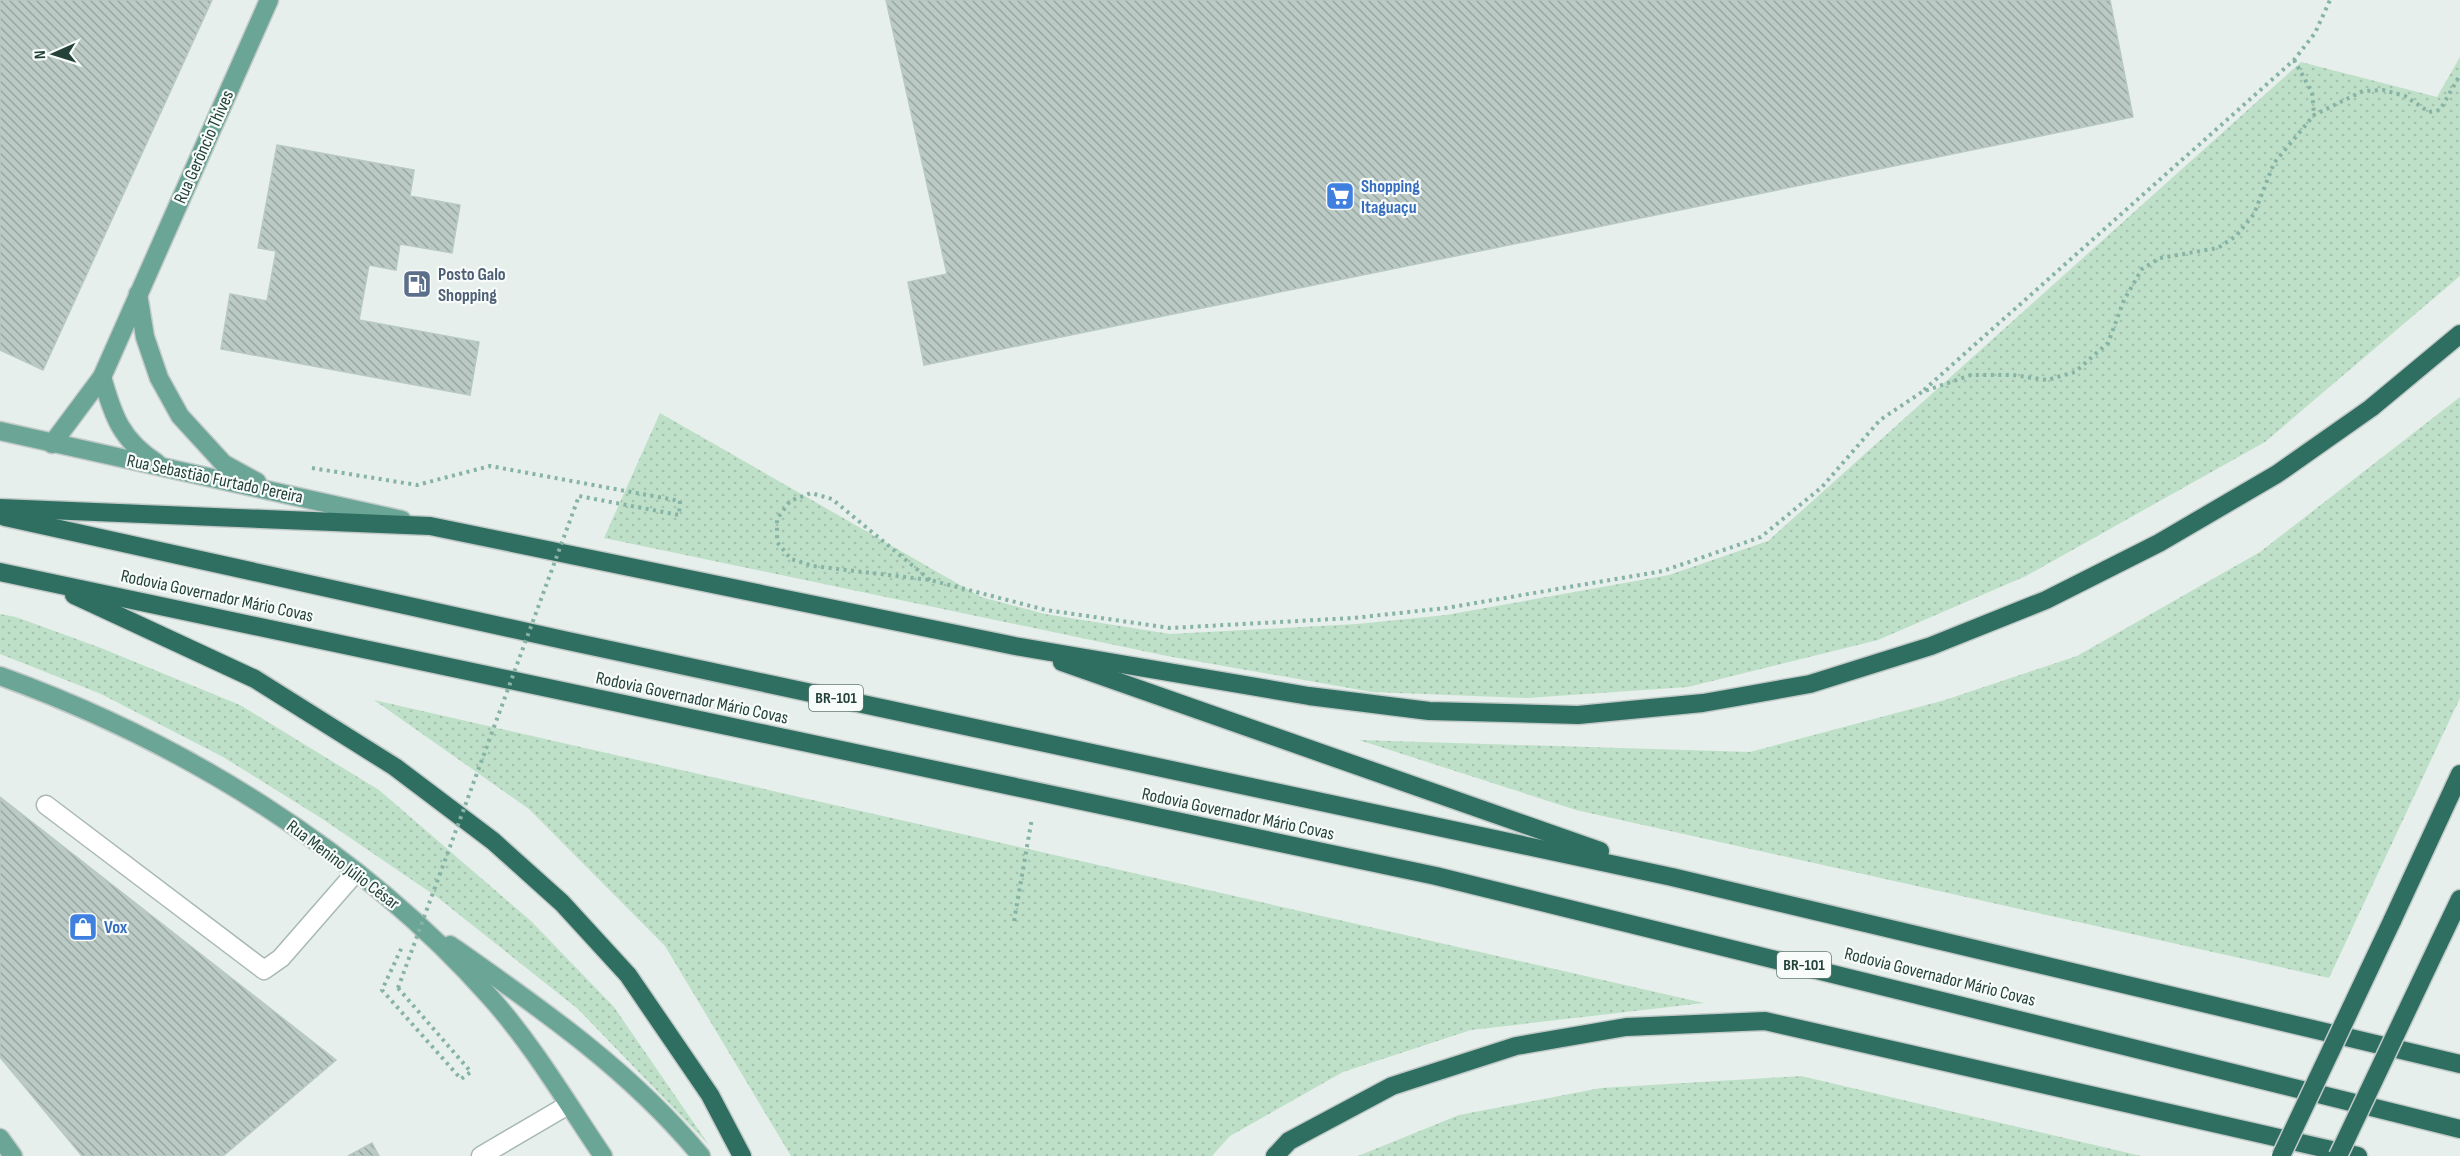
<svg xmlns="http://www.w3.org/2000/svg" width="2460" height="1156" font-family="'Sofia Sans Condensed',sans-serif">
  <style>
    .grass { fill: url(#grass-dots) }
    .building { fill: url(#building-back-hatch); stroke: #b8c9c2; stroke-width: 1.5 }
    .lines { fill: none; stroke-linecap: round; stroke-linejoin: round }
    .minor-casing { stroke: #a8b8b2; stroke-width: 21 }
    .major-casing { stroke: #c2cac8; stroke-width: 21 }
    .highway-casing { stroke: #c2cac8; stroke-width: 21 }
    .path { stroke: #86b3a5; stroke-width: 4; stroke-dasharray: 3 4.5; stroke-linecap: butt }
    .minor { stroke: #fff; stroke-width: 18 }
    .major { stroke: #6aa596; stroke-width: 18 }
    .highway { stroke: #2f6f62; stroke-width: 18 }
    .highway-bridge-casing { stroke: #c2cac8; stroke-width: 21; stroke-linecap: butt }
    .path-bridge { stroke: #86b3a5; stroke-width: 4; stroke-dasharray: 3 4.5; stroke-linecap: butt }
    .highway-bridge { stroke: #2f6f62; stroke-width: 18 }
    .labels { text-anchor: middle; dominant-baseline: central; stroke-width: 4.5; stroke-linejoin: round; paint-order: stroke }
    .shield { fill: #f7fbf9; stroke: #637a73; stroke-width: 1.5 }
    .shield-label { font-size: 16px; font-weight: bold; fill: #24423a }
    .street-label { font-size: 18px; fill: #24423a; stroke: #f7fbf9 }
    .shop-label { font-size: 18px; font-weight: bold; fill: #366cbe; stroke: #f7fbf9; text-anchor: start }
    .service-label { font-size: 18px; font-weight: bold; fill: #4e5e75; stroke: #f7fbf9; text-anchor: start }
  </style>
  <defs>
    <pattern id="grass-dots" width="8" height="8" patternUnits="userSpaceOnUse" patternTransform="scale(1.5)"><rect width="8" height="8" fill="#bfe0c8"/><path d="M2 2h.1M6 6h.1" fill="none" stroke="#a4c1ad" stroke-width="1.8" stroke-linecap="round"/></pattern>
    <pattern id="building-back-hatch" width="6" height="6" patternUnits="userSpaceOnUse" patternTransform="scale(1.5)"><rect width="6" height="6" fill="#bbcac4"/><path d="M-1 5l2 2M0 0l6 6M5-1l2 2" fill="none" stroke="#98a6a0"/></pattern>
  </defs>
  <rect width="100%" height="100%" fill="#e6efeb"/>
  <!-- grass -->
  <g class="grass">
    <path d="M2460,57V276L2265,442L2026,576L1878,640L1688,687L1527,698L1372,692L1167,656L604,538L660,413L981,597L1045,614L1170,634L1357,624L1446,615L1669,575L1768,541L2301,62L2437,97Z"/>
    <path d="M2460,397V698L2329,978L1576,810L1359,740L1750,752L1945,700L2077,656L2260,552Z"/>
    <path d="M0,614L16,617L101,648L240,705L379,790L531,921L614,1007L709,1145L578,1009L437,897L321,818L223,757L101,694L0,654Z"/>
    <path d="M374,700L1704,1003L1471,1030L1343,1072L1230,1136L1212,1156H791L665,946L529,809Z"/>
    <path d="M1801,1076L2141,1156H1358L1459,1115L1601,1088Z"/>
  </g>
  <!-- building -->
  <g class="building">
    <path d="M0,0H212L43,370L0,350Z"/>
    <path d="M886,0H2110L2133,117L924,365L908,282L947,274Z"/>
    <path d="M277,145L414,170L410,196L460,205L452,253L400,244L396,270L369,265L359,320L479,342L470,395L221,349L230,294L267,301L276,251L258,248Z"/>
    <path d="M0,797L336,1060L223,1156H82L0,1057Z"/>
    <path d="M372,1143L379,1156H348Z"/>
  </g>
  <g class="lines">
    <!-- minor casing -->
    <g class="minor-casing">
      <g id="minor">
        <path d="M46,805L264,970L281,958L356,872"/>
        <path d="M481,1156L568,1105"/>
      </g>
    </g>
    <!-- major casing -->
    <g class="major-casing">
      <g id="major">
        <path d="M138,294L145,337L159,378L180,416L224,464L257,482"/>
        <path d="M102,377C113,416 121,440 157,463"/>
        <path d="M0,431L402,520"/>
        <path d="M52,444L102,377L269,0"/>
        <path d="M0,676C183,742 360,851 490,997C533,1045 567,1103 603,1156"/>
        <path d="M450,945C540,1008 630,1070 701,1156"/>
        <path d="M0,1138L13,1156"/>
      </g>
    </g>
    <!-- highway casing -->
    <g class="highway-casing">
      <g id="highway">
        <path d="M0,508L430,526L1015,646L1309,696L1429,711L1578,715L1703,703L1810,684L1931,646L2046,600L2159,543L2277,474L2371,408L2460,334"/>
        <path d="M5,517L568,641L1672,877L2460,1064"/>
        <path d="M0,572L1436,876L2460,1129"/>
        <path d="M74,595L255,679L395,767L493,841L562,903L628,975L710,1095L742,1156"/>
        <path d="M1062,662L1600,851"/>
        <path d="M2392,921L2460,774"/>
        <path d="M2438,945L2460,899"/>
        <path d="M1275,1156L1289,1141L1392,1086L1516,1046L1626,1027L1765,1021L2358,1156"/>
      </g>
    </g>
    <!-- path -->
    <g class="path">
      <path d="M2294,60L2312,92L2314,114"/>
      <path d="M1924,390L2294,60L2315,33L2330,0"/>
      <path d="M312,468L417,485L490,466L680,501L679,515L579,496"/>
      <path d="M930,580L832,499L811,493L790,501L777,519V542L791,559L813,566L930,580L1046,610L1170,628L1353,618L1446,608L1663,571L1761,537L1822,487L1880,420L1922,392L1971,375H2013L2047,380L2075,372L2108,343L2124,300L2142,269L2160,258L2218,248L2236,236L2254,214L2274,163L2314,115L2363,91L2383,90L2405,96L2429,112L2440,110L2460,75"/>
      <path d="M1014,921L1032,818"/>
      <path d="M398,988L471,1072L461,1079L382,990L402,947"/>
    </g>
    <!-- minor -->
    <use href="#minor" class="minor"/>
    <!-- major -->
    <use href="#major" class="major"/>
    <!-- highway -->
    <use href="#highway" class="highway"/>
    <!-- highway-bridge casing -->
    <g class="highway-bridge-casing">
      <g id="highway-bridge">
        <path d="M2281,1156L2392,921"/>
        <path d="M2338,1156L2438,945"/>
      </g>
    </g>
    <!-- path-bridge -->
    <path class="path-bridge" d="M398,988L579,496"/>
    <!-- highway-bridge -->
    <use href="#highway-bridge" class="highway-bridge"/>
  </g>
  <!-- icons -->
  <defs>
    <g id="supermarket-square" transform="scale(1.5)"><rect x="-9" y="-9" width="18" height="18" rx="4" fill="#3f7fe0" stroke="#f7fbf9"/><path d="M-6-5.5h2.5l.6 2H6L4.5 2H-2.5L-4.4-4H-6ZM-1.5 3.2a1.3 1.3 0 1 0 .1 0ZM3 3.2a1.3 1.3 0 1 0 .1 0Z" fill="#fff"/></g>
    <g id="fuel-square" transform="scale(1.5)"><rect x="-9" y="-9" width="18" height="18" rx="4" fill="#5c6f8a" stroke="#f7fbf9"/><path d="M-5.5-6h7V0h2V4h1.3V-2.5L3-4.5l.8-.8L6-3V5H2.5V1h-1V6h-7ZM-4.2-4.7v3.2H.2V-4.7Z" fill="#fff"/></g>
    <g id="shop-square" transform="scale(1.5)"><rect x="-9" y="-9" width="18" height="18" rx="4" fill="#3f7fe0" stroke="#f7fbf9"/><path d="M-5-2.5h2.3a2.7 3.5 0 0 1 5.4 0H5L5.5 6h-11ZM-1.5-2.5h3a1.5 2.3 0 0 0-3 0Z" fill="#fff"/></g>
  </defs>
  <g fill-rule="evenodd">
    <use href="#supermarket-square" x="1340" y="196"/>
    <use href="#fuel-square" x="417" y="284"/>
    <use href="#shop-square" x="83" y="927"/>
  </g>
  <g class="labels">
    <!-- shield labels -->
    <g class="shield">
      <rect x="809" y="685" width="54" height="26" rx="4.5"/>
      <rect x="1777" y="952" width="54" height="26" rx="4.5"/>
    </g>
    <g class="shield-label">
      <text x="836" y="698">BR-101</text>
      <text x="1804" y="965">BR-101</text>
    </g>
    <!-- street labels -->
    <g class="street-label">
      <text transform="translate(204 147) rotate(-66)">Rua Gerôncio Thives</text>
      <text transform="translate(215 479) rotate(12)">Rua Sebastião Furtado Pereira</text>
      <text transform="translate(217 596) rotate(12)">Rodovia Governador Mário Covas</text>
      <text transform="translate(692 698) rotate(12)">Rodovia Governador Mário Covas</text>
      <text transform="translate(1238 814) rotate(12)">Rodovia Governador Mário Covas</text>
      <text transform="translate(343 865) rotate(37)">Rua Menino Júlio César</text>
      <text transform="translate(1940 977) rotate(14)">Rodovia Governador Mário Covas</text>
    </g>
    <!-- shop labels -->
    <g class="shop-label">
      <text x="1361" y="186">Shopping<tspan x="1361" dy="21">Itaguaçu</tspan></text>
      <text x="104" y="927">Vox</text>
    </g>
    <!-- service labels -->
    <g class="service-label">
      <text x="438" y="274">Posto Galo<tspan x="438" dy="21">Shopping</tspan></text>
    </g>
  </g>
  <!-- north arrow -->
  <g transform="translate(54 54) rotate(267)" stroke="#f7fbf9" stroke-width="4.5" paint-order="stroke">
  <path d="M0-4.5L10 22L0 15L-10 22Z" fill="#24423a"/>
  <text y="-9" font-size="16" font-weight="bold" text-anchor="middle" fill="#24423a">N</text>
  </g>
</svg>
